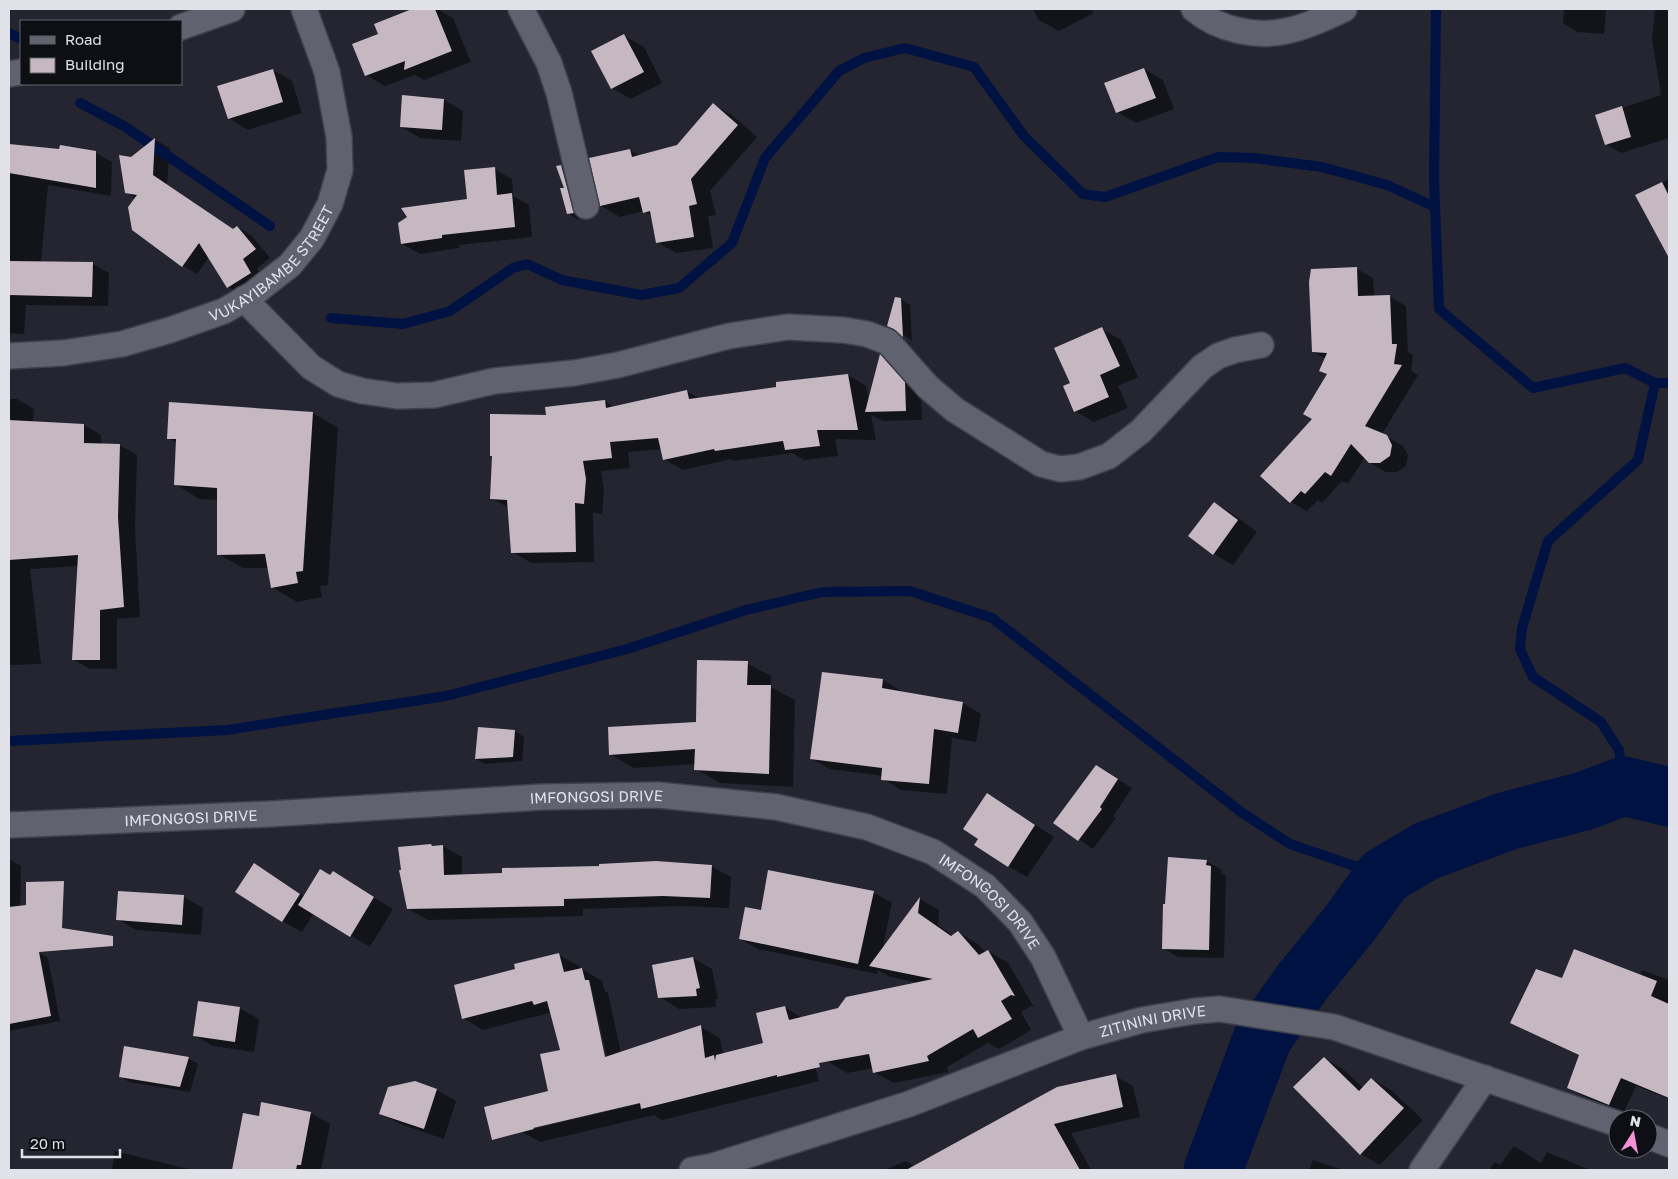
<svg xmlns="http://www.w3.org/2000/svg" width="1678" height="1179" font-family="'Golos Text',sans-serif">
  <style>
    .shadow { fill: #0007; fill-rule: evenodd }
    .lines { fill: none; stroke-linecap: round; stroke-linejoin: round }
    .stream { stroke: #001241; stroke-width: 10 }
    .river { stroke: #001241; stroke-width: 59 }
    .building { fill: #c5b8c3 }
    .minor-casing { stroke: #40414a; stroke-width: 28 }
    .minor { stroke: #606270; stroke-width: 25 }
    .labels { text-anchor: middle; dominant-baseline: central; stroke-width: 5; stroke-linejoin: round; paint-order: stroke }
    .street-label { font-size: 15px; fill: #e0e1e9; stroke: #0e0f14 }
  </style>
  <rect width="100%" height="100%" fill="#242531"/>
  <!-- shadow -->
  <g class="shadow">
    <path d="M415,9L421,12L429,9H437L453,18L471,62L424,80L415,75L385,86L366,75L379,35L375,24Z"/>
    <path d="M1033,9H1091L1094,13L1059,31L1039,20Z"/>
    <path d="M1564,9H1606L1604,34L1577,32L1563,23Z"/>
    <path d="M1655,9H1669V138L1621,153L1606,144L1597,116L1661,95L1652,39Z"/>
    <path d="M624,36L644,47L662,83L631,99L612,88Z"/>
    <path d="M1144,69L1163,80L1174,109L1136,123L1117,112Z"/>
    <path d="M273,70L292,81L302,113L248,130L229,118Z"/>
    <path d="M444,100L463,111L461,141L420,138L401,127Z"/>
    <path d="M714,105L733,116L757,137L710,191L716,215L708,216L713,248L676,253L657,242L653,217L644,211L620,217L601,206L630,150L640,156L677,146Z"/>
    <path d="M155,140L170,148L167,184L234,230L238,227L252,236L270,258L257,268L265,281L242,295L228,287L209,257L197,274L183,266L136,198L126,192L131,159Z"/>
    <path d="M9,145L60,150L61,147L96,153L112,162L111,196L48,185L41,263L93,264L109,273L108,306L26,305L24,334L9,333Z"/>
    <path d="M561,166L571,172L582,218L577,219L568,213L566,189Z"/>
    <path d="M494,169L512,179L513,196L529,205L532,237L459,245V248L420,254L402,244L468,200Z"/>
    <path d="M1669,179V238L1656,230L1637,196Z"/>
    <path d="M1357,269L1373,278L1374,297H1390L1406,306L1408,352L1413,355L1411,371L1418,375L1382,434L1403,446L1408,455L1406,466L1397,472H1386L1369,462L1365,457L1348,484L1342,481L1322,503L1318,500L1307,511L1291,502L1328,375L1321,371L1326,359L1313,352Z"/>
    <path d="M901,299L910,305L912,341L898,331Z"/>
    <path d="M1102,329L1121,340L1138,377L1118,386L1128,408L1094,422L1075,411L1071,384Z"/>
    <path d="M881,356L897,366L921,393L922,420L883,421L871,415L876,440L835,439L838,456L804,460L792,453L734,461L731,459L683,470L664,459L662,449L628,452L630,468L601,471L604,491L602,514L593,513L594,562L531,563L513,552L509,508L491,498L547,416L605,401L615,408L687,391L700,399L778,388L848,375L866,386L869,401Z"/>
    <path d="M9,399H17L34,409L33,423L84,425L101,435V445H119L137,455L135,528L140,617L117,619V669H90L73,659L79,566L30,569L41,664L9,665Z"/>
    <path d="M171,404L313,413L338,428L328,585L320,586L322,597L297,602L272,587L269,568H243L218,554V500L199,499L175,484L177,443L168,438Z"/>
    <path d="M1214,503L1233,514L1257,532L1233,565L1214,554Z"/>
    <path d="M747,663L771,676V687L795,700L793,787L720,783L696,769V764L634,768L610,754L697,723Z"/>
    <path d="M883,680L901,691V692L963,703L981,714L976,742L952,738L947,794L901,790L883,779V776L830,769L812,759Z"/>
    <path d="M515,731L524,737L522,761L485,764L476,759Z"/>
    <path d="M1111,775L1132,788L1113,817L1116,818L1093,849L1055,823Z"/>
    <path d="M987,794L1054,837L1027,877L1008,866Z"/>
    <path d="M431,845L434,847L442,846L462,857V875L711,866L731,877L729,908L683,906L583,909V916L428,920L408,909Z"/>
    <path d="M9,859L21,866L20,914H9Z"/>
    <path d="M1206,861L1222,870L1221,873L1226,876L1224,958L1178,957L1163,948Z"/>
    <path d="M255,864L304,896L331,876L352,884L393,909L370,947L314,913L302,932L282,921Z"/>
    <path d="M873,892L892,903L882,951L920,899L939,910L938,925L953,936L958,932L978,944L986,953L988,951L1008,963L1034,1007L1031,1006L1021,1012L1031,1030L999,1049L988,1043L947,1067L948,1072L894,1083L874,1072L873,1068L847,1073L827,1061L813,1059L819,1081L662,1120L654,1115L540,1142L520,1131L550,1092L561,1051L552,1014L549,1013L483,1030L463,1018L516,970L559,955L579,966L580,970L582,969L602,981L605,991L608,993L621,1053L701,1027L720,1038L723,1054L765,1044L785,1007L802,1018L839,1009L920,983L890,977L878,970L877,974L758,949L740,939L762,912ZM588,982H590L608,1062L605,1063ZM646,1100L647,1102L533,1129V1127Z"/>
    <path d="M184,897L203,908L201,935L136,930L117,919Z"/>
    <path d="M38,952L48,958L60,1021L9,1031V955Z"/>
    <path d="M693,958L712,969L718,999H715L716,1007L679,1009L660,997Z"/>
    <path d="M1642,970L1669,980V1099L1636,1086L1624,1112L1583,1096L1568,1087L1580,1056L1511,1022L1563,980L1640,975Z"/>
    <path d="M239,1008L259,1019L254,1052L213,1046L194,1035Z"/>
    <path d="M188,1058L198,1064L190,1092L129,1082L120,1076Z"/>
    <path d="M1324,1058L1343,1069L1363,1088L1372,1079L1391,1090L1423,1120L1380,1165L1361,1154L1295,1087Z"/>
    <path d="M1115,1076L1133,1086L1140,1117L1071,1133L1091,1170H884L906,1161L915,1167Z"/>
    <path d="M415,1083L437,1090L456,1101L444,1139L400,1124L380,1113Z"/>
    <path d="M310,1113L330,1124L321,1170H292L279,1168L260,1118Z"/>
    <path d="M1514,1146L1541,1163L1547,1152L1590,1170H1489L1495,1162L1500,1165Z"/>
    <path d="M115,1151L192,1170H112Z"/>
    <path d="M1313,1160L1343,1170H1309Z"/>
  </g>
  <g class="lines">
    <!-- stream -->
    <g class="stream">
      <path d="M1436,9L1434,179L1439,309L1533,388L1625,368L1655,383L1638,460L1548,541L1522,628L1520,649L1533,677L1601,722L1619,750L1624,786"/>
      <path d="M9,33L21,39"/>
      <path d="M80,103L124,126L270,226"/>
      <path d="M331,318L403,324L450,311L513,268L527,264L562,280L641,295L679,288L732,243L765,158L839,71L864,58L905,48L974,67L1024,136L1083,194L1105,197L1218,157L1254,158L1322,167L1387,185L1435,207"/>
      <path d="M1655,383H1669"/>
      <path d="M9,741L227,730L446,696L627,649L746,610L822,592L910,591L992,618L1241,812L1290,844L1384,876"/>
    </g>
    <!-- river -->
    <path class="river" d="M1213,1170L1263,1037L1303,981L1351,922L1384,876L1426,851L1507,821L1584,801L1624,786L1669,797"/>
  </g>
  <!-- building -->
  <g class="building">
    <path d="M412,9H435L452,51L404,70L405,61L365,76L352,44L378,34L374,24Z"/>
    <path d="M624,34L644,72L611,89L591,51Z"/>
    <path d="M1144,68L1156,98L1116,113L1104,83Z"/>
    <path d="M273,69L283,102L228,119L217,86Z"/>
    <path d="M402,95L444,99L442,130L400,127Z"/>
    <path d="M713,103L738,125L691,179L697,204L689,206L694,237L656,243L650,211L643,213L639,197L600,206L589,158L630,149L632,157L677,145Z"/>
    <path d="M1622,106L1631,137L1605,145L1595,115Z"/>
    <path d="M155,138L153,175L233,229L237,226L256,249L243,259L251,273L227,288L199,243L182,267L132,230L128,207L137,195L125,193L119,155L131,157Z"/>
    <path d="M9,144L59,149L60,145L96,151V188L9,173Z"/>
    <path d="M561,165L574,213L567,214L560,188H564L556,166Z"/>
    <path d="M495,167L497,195L512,193L515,227L442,235V238L401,244L398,223L407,217L401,208L467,199L464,170Z"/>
    <path d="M1662,182L1669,196V258L1635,195Z"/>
    <path d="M9,261L93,262L92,297L9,295Z"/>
    <path d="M1357,267L1358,296L1390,295L1392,344H1397L1394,364L1402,365L1365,426L1387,435L1392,445L1390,456L1380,463H1369L1351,444L1331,476L1325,472L1305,494L1301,491L1290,503L1260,476L1312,419L1303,414L1327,374L1319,371L1327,353L1312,352L1309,282L1311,269Z"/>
    <path d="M895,297L901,298L903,337L894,329L887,326Z"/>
    <path d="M1102,327L1120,366L1100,375L1109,397L1074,412L1063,386L1070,383L1054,348Z"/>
    <path d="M880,354L905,382L906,411L865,412Z"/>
    <path d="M848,374L858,430H817L820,446L785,450L783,441L715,451L714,449L663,460L658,438L610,442L612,458L583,461L586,479L584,504L575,503L576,552L511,553L507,500L490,499L492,456H490V414L546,415L545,407L605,400L606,408L687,390L689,399L776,387V382Z"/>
    <path d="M169,402L313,412L303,571L296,572L298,583L271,588L265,554L217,555V488L174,485L176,439H167Z"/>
    <path d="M9,420L84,424V443L120,444L118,517L124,607L100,610V660H72L78,555L9,560Z"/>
    <path d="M1214,502L1238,520L1213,555L1188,536Z"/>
    <path d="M697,660L748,661L747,685H771L769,774L694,770L695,749L609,755L608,727L696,722Z"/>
    <path d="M822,672L883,679L882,688L963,702L958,733L934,729L929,784L881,780L882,768L810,759Z"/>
    <path d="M478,727L515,730L513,757L475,759Z"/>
    <path d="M1096,765L1118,779L1100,807L1102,809L1078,841L1053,823Z"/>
    <path d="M987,793L1035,825L1008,867L974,845L978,839L963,829Z"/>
    <path d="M431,844L432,846L443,845L444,875L502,873V868L599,866V864L656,861L712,865L710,898L663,896L564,899V906L407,909L399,870H401L398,847Z"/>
    <path d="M1168,857L1207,860L1206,865L1211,866L1209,950L1162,949L1163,904H1165Z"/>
    <path d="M254,863L300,894L282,922L235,892Z"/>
    <path d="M320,869L330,875L333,871L374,897L350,937L298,905Z"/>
    <path d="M768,870L874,891L858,964L739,939L745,907L761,910Z"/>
    <path d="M64,881L62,928L113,936V946L39,952L51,1016L9,1024V907L26,905V882Z"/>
    <path d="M118,891L184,895L182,925L116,920Z"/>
    <path d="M920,897L918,913L951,936L958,931L979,955L988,950L1015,996L1011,995L1001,1001L1012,1019L978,1038L973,1029L927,1056L929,1061L873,1073L869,1054L819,1063L820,1067L777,1077V1075L641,1109L640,1103L533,1128L534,1129L492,1140L484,1107L548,1091L540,1054L560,1050L547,1001L534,1005L532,1001L462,1019L454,985L515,969L514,964L559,953L564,972L582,968L585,980H589L605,1057L701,1025L705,1058L714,1055L715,1061L716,1055L763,1043L756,1013L785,1006L789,1020L838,1008L846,997L933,979L869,966Z"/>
    <path d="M1574,949L1657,981L1651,996L1669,1004V1098L1621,1078L1609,1105L1567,1088L1579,1055L1510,1023L1536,969L1562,978Z"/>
    <path d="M693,957L700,988L696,989L697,996L658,998L652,965Z"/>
    <path d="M198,1001L240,1007L235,1042L193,1036Z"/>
    <path d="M124,1046L189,1057L180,1087L119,1077Z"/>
    <path d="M1324,1057L1359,1091L1371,1078L1404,1108L1360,1155L1293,1087Z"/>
    <path d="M1116,1074L1123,1107L1054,1124L1080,1170H906L1057,1087Z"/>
    <path d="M415,1081L437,1089L424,1129L379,1114L388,1087Z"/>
    <path d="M261,1102L311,1112L301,1165H297L296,1170H232L243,1113L259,1116Z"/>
  </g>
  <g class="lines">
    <!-- minor casing -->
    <g class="minor-casing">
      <g id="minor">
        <path d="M521,9L549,63L559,93L586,206"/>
        <path d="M1194,9C1217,29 1255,38 1286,31C1306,27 1325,18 1344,9"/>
        <path d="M181,27L232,9"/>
        <path d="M9,74L21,72"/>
        <path d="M244,299L311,367L338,384L362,391L397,396L434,395L494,381L574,373L618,365L729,336L788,327L843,330L867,334L888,342L928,387L955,410L1041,464L1060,469L1079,467L1109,456L1141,431L1202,367L1218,356L1235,350L1261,345"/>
        <path id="s1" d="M9,356L63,353L122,344L170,330L224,311L253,294L290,265L312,238L330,204L340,170L339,137L327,72L304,9"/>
        <path id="s2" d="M9,825L270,814L542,797L658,795L776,807L867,827L933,852L985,886L1020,922L1043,957L1081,1037"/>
        <path d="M1648,1136L1669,1144"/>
        <path id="s3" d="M692,1170L713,1166L909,1104L1081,1037L1142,1020L1195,1011L1220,1009L1334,1027L1618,1124"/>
        <path d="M1422,1170L1485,1078"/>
      </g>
    </g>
    <!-- minor -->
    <use href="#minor" class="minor"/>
  </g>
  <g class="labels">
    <!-- street labels -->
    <g class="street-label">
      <text stroke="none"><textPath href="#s1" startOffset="289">VUKAYIBAMBE STREET</textPath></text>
      <text stroke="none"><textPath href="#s2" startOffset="588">IMFONGOSI DRIVE</textPath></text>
      <text stroke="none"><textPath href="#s2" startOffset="182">IMFONGOSI DRIVE</textPath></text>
      <text stroke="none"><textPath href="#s2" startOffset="1008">IMFONGOSI DRIVE</textPath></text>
      <text stroke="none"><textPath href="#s3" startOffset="485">ZITININI DRIVE</textPath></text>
    </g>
  </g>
  <!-- border -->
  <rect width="1678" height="1179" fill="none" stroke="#e0e1e9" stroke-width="20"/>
  <!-- legend -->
  <rect x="20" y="20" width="162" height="65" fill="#0e0f14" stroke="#626369"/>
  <rect x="30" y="36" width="25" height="8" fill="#606270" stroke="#626369"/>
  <text x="65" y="45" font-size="15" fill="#e0e1e9">Road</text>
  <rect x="30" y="58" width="25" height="15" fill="#c5b8c3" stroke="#626369"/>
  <text x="65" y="70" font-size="15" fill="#e0e1e9">Building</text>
  <!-- north arrow -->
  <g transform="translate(1633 1134) rotate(11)"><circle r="24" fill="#0e0f14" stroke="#626369"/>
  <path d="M0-4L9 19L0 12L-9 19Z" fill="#f491d4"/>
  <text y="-8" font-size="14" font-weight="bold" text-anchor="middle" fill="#e0e1e9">N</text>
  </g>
  <!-- scale -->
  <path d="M22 1149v8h98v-8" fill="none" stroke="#e0e1e9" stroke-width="2.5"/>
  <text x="30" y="1149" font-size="15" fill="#e0e1e9" stroke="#0e0f14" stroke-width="4" paint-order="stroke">20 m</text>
</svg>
